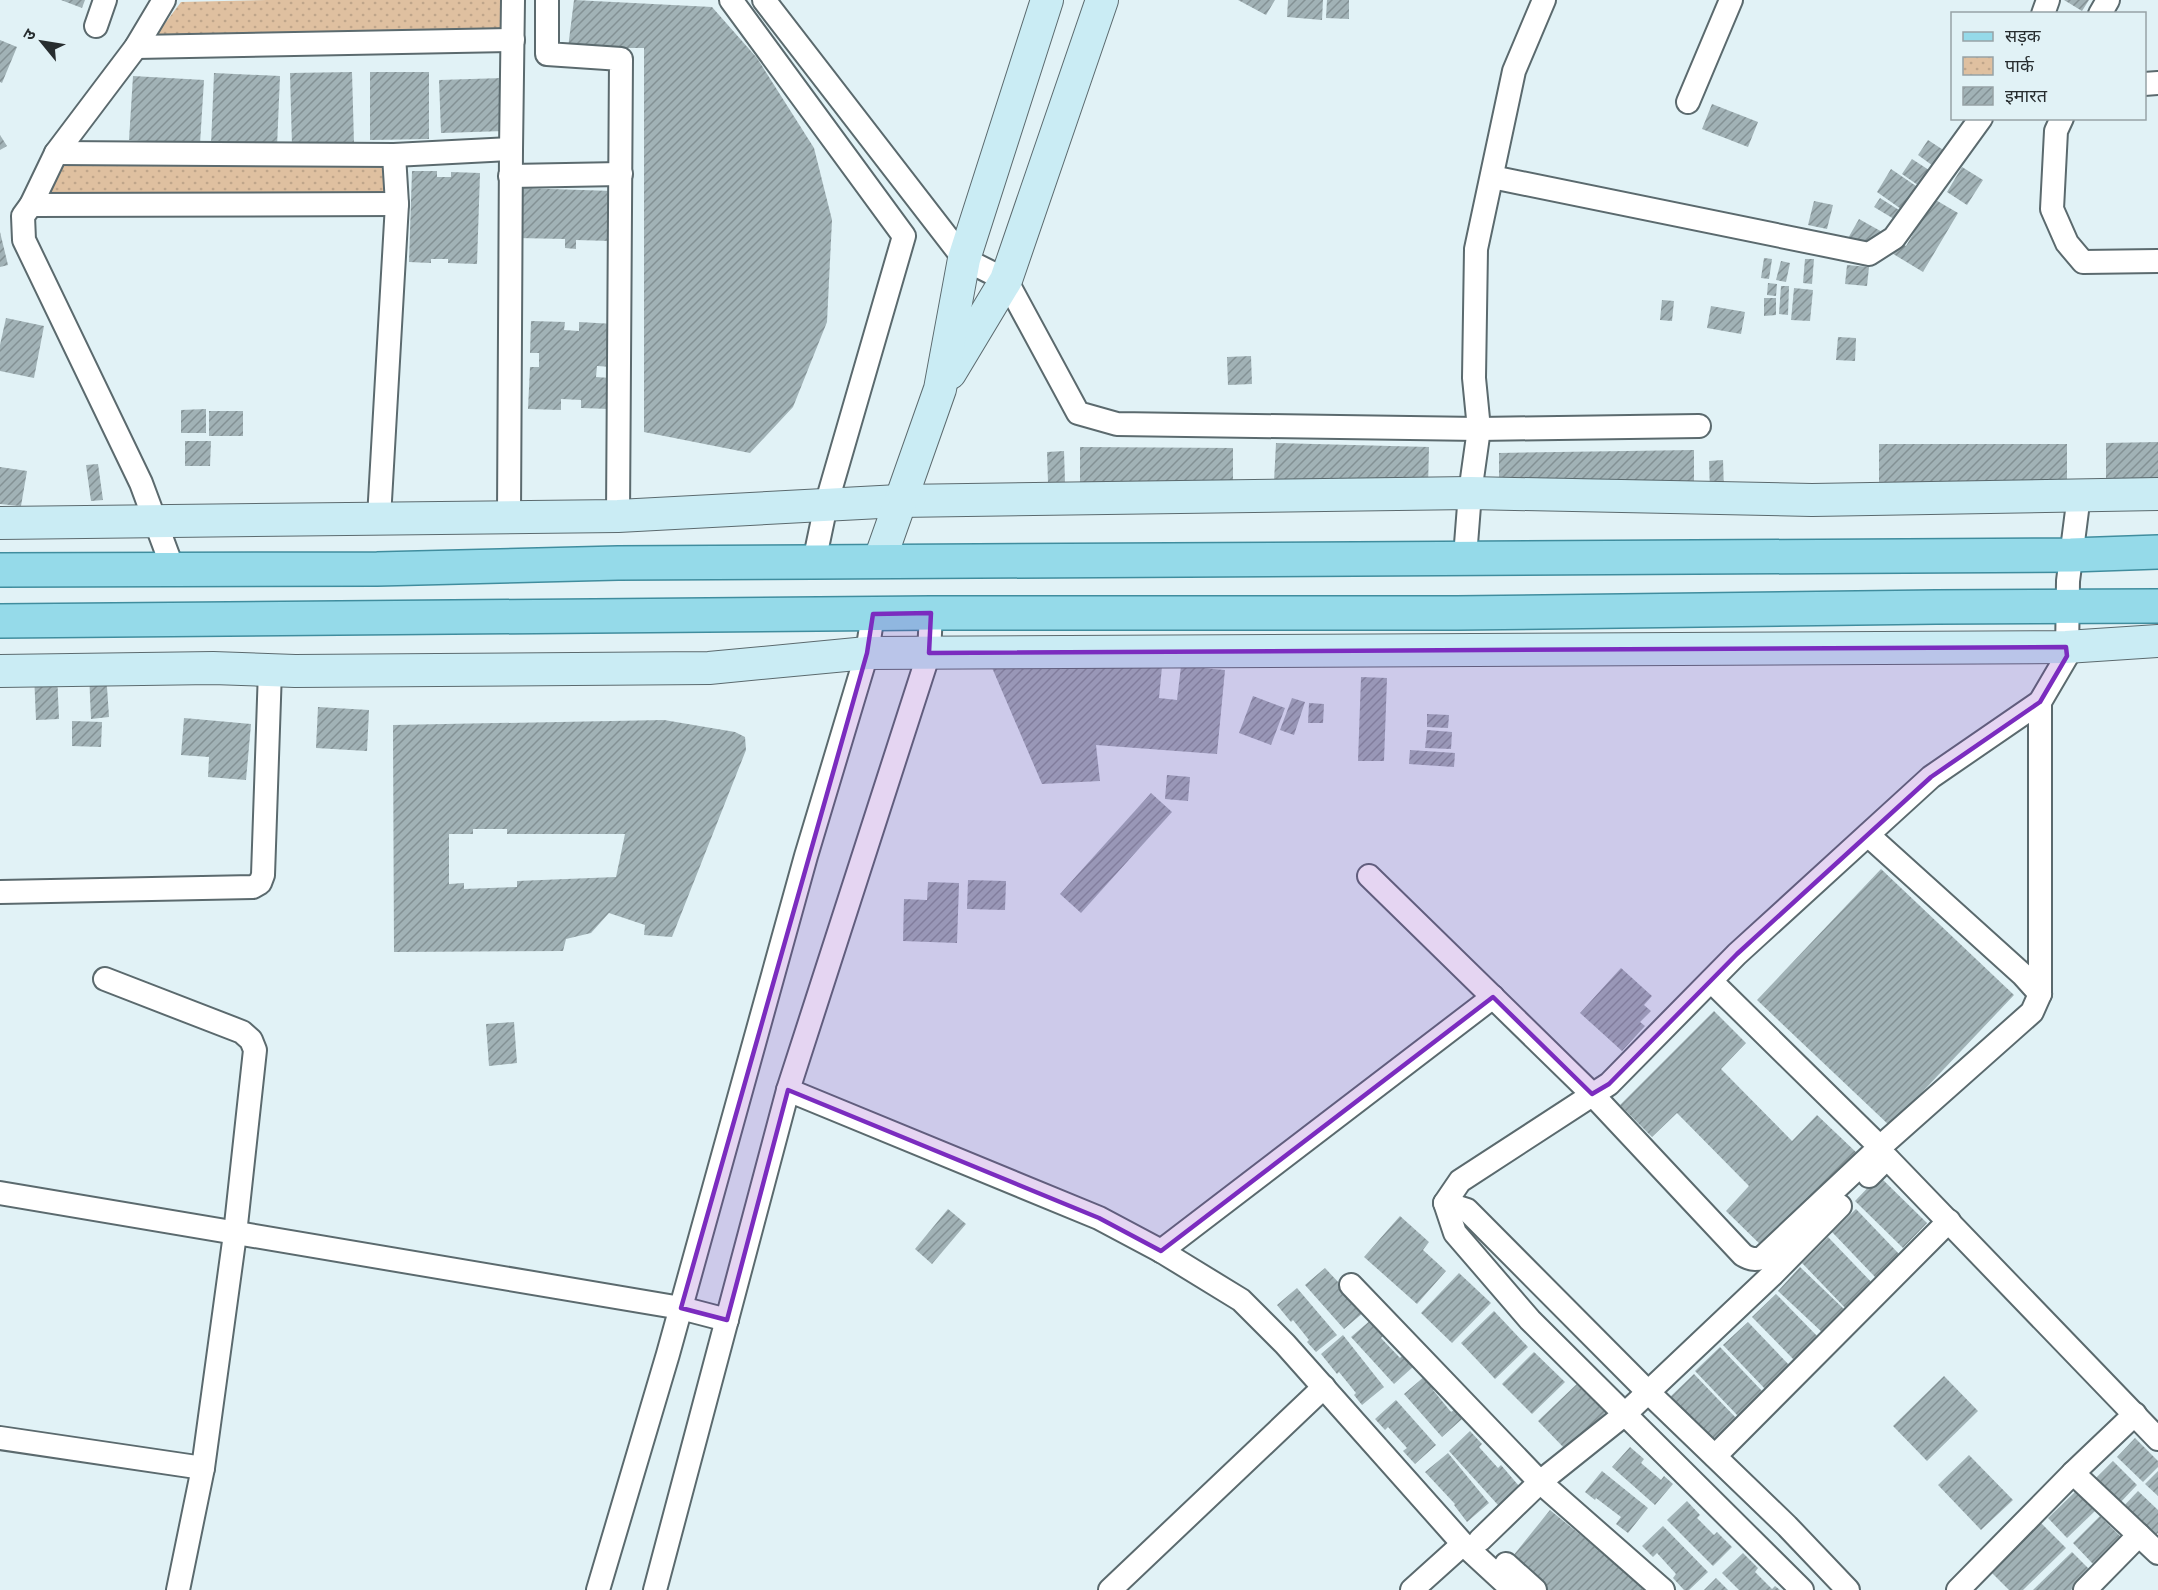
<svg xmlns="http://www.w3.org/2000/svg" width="2158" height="1590" font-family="'Asap Condensed','Noto Sans Devanagari',sans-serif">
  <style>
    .park { fill: url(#park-dots) }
    .building { fill: url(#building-hatch); fill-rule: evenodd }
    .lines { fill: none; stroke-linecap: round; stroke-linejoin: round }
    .street-casing { stroke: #5b6a6e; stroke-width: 26 }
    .secondary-casing { stroke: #5b6a6e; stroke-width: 34 }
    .primary-casing { stroke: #408d9e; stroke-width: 36 }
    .street { stroke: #fff; stroke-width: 22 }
    .secondary { stroke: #caecf4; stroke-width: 32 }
    .primary { stroke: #95dae9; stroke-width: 33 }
    .marked { fill: #7b2cbf; fill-opacity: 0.2; stroke: #7b2cbf; stroke-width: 4.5; stroke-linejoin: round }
  </style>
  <defs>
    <pattern id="park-dots" width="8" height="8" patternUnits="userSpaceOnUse" patternTransform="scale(1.5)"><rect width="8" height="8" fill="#dfc0a0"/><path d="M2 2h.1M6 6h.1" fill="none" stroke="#bfa58a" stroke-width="1.8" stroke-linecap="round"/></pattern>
    <pattern id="building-hatch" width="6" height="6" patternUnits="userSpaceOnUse" patternTransform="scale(1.5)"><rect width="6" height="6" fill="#a1b2b6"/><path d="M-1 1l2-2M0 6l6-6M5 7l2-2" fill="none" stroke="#839194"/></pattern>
  </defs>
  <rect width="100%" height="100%" fill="#e1f2f6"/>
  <!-- park -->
  <g class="park">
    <path d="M267,0H505L504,30L154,38L181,2Z"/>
    <path d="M59,161L381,163L386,194L44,195Z"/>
  </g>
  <!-- building -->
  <g class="building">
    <path d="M61,0H85L82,8Z"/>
    <path d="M574,0L712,7L757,58L814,148L832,220L827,322L793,407L750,453L644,432V48H568Z"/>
    <path d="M1238,0H1275L1266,15Z"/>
    <path d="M1288,0H1323L1322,20L1287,17Z"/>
    <path d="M1327,0H1349V19L1326,18Z"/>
    <path d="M2064,0H2089L2082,11Z"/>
    <path d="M0,40L17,47L2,83L0,82Z"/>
    <path d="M352,72L354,144L292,146L290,73Z"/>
    <path d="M370,72H429V139L370,140Z"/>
    <path d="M214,73L280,76L277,147L211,145Z"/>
    <path d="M133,76L204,80L200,144L129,140Z"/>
    <path d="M503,78L505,131L441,133L439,80Z"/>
    <path d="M1712,104L1758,122L1748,147L1702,129Z"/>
    <path d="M0,135L7,146L0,150Z"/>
    <path d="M1928,140L1951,155L1940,171L1918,155Z"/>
    <path d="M1912,159L1932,172L1922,188L1902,174Z"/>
    <path d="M1962,167L1983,180L1967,205L1947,192Z"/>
    <path d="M1891,169L1916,186L1901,209L1877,192Z"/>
    <path d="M412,171H437V177H451V172L480,173L477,264L448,263V259H431V263L409,262Z"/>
    <path d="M519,188L613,191L611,241L576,240V249L565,248V239L517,238Z"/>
    <path d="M1880,198L1899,210L1894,219L1874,207Z"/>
    <path d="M1934,199L1958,213L1923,272L1890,252L1897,241L1906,246Z"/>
    <path d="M1814,201L1833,205L1827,229L1808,225Z"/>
    <path d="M1859,219L1884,233L1875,248L1847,240Z"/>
    <path d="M0,232L8,265L0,267Z"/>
    <path d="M1764,258L1772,259L1769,279L1761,278Z"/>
    <path d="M1805,259H1814L1812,284L1803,283Z"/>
    <path d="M1781,261L1790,263L1786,282L1776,280Z"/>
    <path d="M1847,265L1869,267L1867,286L1845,284Z"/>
    <path d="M1768,283L1777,284L1776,296L1767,295Z"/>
    <path d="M1781,286H1789L1788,315L1779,314Z"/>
    <path d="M1794,288L1813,290L1810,321L1791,320Z"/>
    <path d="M1764,298H1776V315L1764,316Z"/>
    <path d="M1662,300L1674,301L1672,321L1660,320Z"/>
    <path d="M1711,306L1745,312L1741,334L1707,328Z"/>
    <path d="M6,318L44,326L34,378L0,371V345Z"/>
    <path d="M531,321L565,322L564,330L579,331V322L614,324L612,367L597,366L596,377L610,378L609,409L581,408V400L561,399V410L528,409L530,367H539V353H530Z"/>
    <path d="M1838,337L1856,338L1855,361L1836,360Z"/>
    <path d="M1251,356L1252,384L1228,385L1227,357Z"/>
    <path d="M206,409V433H181V410Z"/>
    <rect x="209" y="411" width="34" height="25"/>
    <path d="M185,441H211L210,466H185Z"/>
    <path d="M2158,442V484H2106V443Z"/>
    <path d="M1276,443L1429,447L1428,487L1274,482Z"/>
    <rect x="1879" y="444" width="188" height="40"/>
    <path d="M1080,447L1233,448V487L1080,485Z"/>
    <path d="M1694,450V489L1499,492V453Z"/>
    <path d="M1064,451L1065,483L1048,484L1047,452Z"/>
    <path d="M1723,460L1724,491H1710L1709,461Z"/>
    <path d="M98,464L103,500L91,501L86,465Z"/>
    <path d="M0,467L27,471L21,506L0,504Z"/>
    <path d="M987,656H1163L1159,698L1177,700L1181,666L1225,670L1217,754L1096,745L1100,781L1042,784Z"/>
    <path d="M106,672L109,717L91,719L89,673Z"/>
    <path d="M57,673L59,719L36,720L34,674Z"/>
    <path d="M1361,677L1387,678L1384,761H1358Z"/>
    <path d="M1253,696L1285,708L1271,745L1239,733Z"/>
    <path d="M1292,698L1305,702L1294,735L1280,730Z"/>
    <path d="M1309,703L1324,704L1323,723H1308Z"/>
    <path d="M318,707L369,710L367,751L316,748Z"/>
    <path d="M1427,714L1449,715L1448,728L1427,727Z"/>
    <path d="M184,718L251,724L246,780L208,777L209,757L181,755Z"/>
    <path d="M664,720L735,732L745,737L746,750L672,937L644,935L645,925L609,913L591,933L566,939L563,951L394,952L393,725ZM473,829H507V834H625L616,877L517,881V887L464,889V883L449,884V834H473Z"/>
    <path d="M72,721L102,722L101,747L72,746Z"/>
    <path d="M1427,730L1452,732L1451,749L1425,748Z"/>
    <path d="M1410,750L1455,753L1454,767L1409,764Z"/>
    <path d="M1167,775L1190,777L1188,801L1165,799Z"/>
    <path d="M1151,793L1172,812L1081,913L1060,894Z"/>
    <path d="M1881,869L2014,995L1890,1126L1757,1000Z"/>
    <path d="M968,880L1006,881L1005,910L967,909Z"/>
    <path d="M928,882L959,883L957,943L903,941L904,899L927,900Z"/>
    <path d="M1621,968L1652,996L1644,1005L1651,1011L1640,1022L1645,1026L1622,1051L1580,1013Z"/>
    <path d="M1714,1011L1746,1043L1721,1069L1792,1141L1817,1115L1858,1154L1766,1250L1726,1211L1749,1186L1677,1113L1652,1137L1620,1105Z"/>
    <path d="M514,1022L517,1063L489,1066L486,1024Z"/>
    <path d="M1879,1176L1927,1223L1903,1248L1855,1201Z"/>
    <path d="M948,1209L966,1224L932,1264L915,1249Z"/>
    <path d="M1856,1209L1900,1255L1876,1278L1832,1232Z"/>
    <path d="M1400,1216L1429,1242L1423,1250L1446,1271L1417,1304L1364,1257Z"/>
    <path d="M1828,1237L1875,1286L1849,1312L1802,1263Z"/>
    <path d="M1800,1267L1845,1310L1824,1334L1778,1291Z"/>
    <path d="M1325,1268L1340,1284L1338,1286L1354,1304L1356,1303L1364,1312L1344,1329L1305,1285Z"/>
    <path d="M1459,1273L1491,1303L1452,1343L1421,1313Z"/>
    <path d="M1297,1288L1337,1335L1316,1352L1307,1342L1309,1340L1293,1320L1291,1322L1277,1305Z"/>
    <path d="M1776,1294L1821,1340L1797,1363L1752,1317Z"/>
    <path d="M1494,1311L1528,1347L1495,1379L1461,1343Z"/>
    <path d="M1372,1319L1385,1334L1381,1338L1400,1358L1403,1355L1414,1366L1394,1384L1351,1337Z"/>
    <path d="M1748,1322L1791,1367L1766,1390L1723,1345Z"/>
    <path d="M1343,1335L1384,1387L1362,1405L1354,1395L1356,1393L1339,1372L1337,1374L1321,1354Z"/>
    <path d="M1720,1347L1763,1392L1738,1416L1695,1371Z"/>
    <path d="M1534,1352L1565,1382L1532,1414L1502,1384Z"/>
    <path d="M1694,1374L1737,1419L1713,1442L1670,1397Z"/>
    <path d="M1425,1376L1436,1388L1433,1390L1451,1412L1454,1410L1462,1419L1442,1437L1404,1394Z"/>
    <path d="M1944,1376L1978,1411L1927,1461L1893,1426Z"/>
    <path d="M1579,1382L1607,1411L1567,1451L1538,1421Z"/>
    <path d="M1396,1400L1436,1445L1415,1464L1403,1451L1407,1448L1388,1427L1385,1430L1375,1419Z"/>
    <path d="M1470,1431L1482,1444L1479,1447L1498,1468L1501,1465L1519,1486L1498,1505L1449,1451Z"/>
    <path d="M2135,1438L2158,1461V1467L2143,1482L2117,1457Z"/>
    <path d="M1630,1447L1644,1459L1641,1463L1661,1480L1664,1476L1673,1484L1655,1505L1612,1467Z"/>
    <path d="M1448,1453L1489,1503L1467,1522L1454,1505L1455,1504L1425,1472Z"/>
    <path d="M1969,1455L2013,1500L1981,1530L1938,1485Z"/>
    <path d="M2113,1461L2137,1485L2117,1506L2092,1482Z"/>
    <path d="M1602,1471L1648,1508L1628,1533L1616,1524L1621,1517L1596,1498L1595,1500L1585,1492Z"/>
    <path d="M2158,1471V1496L2145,1484Z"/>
    <path d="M2076,1491L2095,1511L2067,1538L2048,1518Z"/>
    <path d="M2138,1491L2158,1510V1533L2151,1540L2120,1510Z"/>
    <path d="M1687,1501L1700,1515L1697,1518L1714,1535L1717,1532L1732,1547L1713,1566L1667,1520Z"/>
    <path d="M1550,1510L1648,1590H1544L1509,1561Z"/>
    <path d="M2100,1516L2121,1537L2093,1564L2073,1543Z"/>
    <path d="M2040,1522L2066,1548L2023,1590H2009L1990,1571Z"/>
    <path d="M1663,1526L1708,1572L1689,1590H1684L1673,1578L1676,1574L1657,1553L1653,1557L1642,1546Z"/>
    <path d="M2072,1552L2091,1571L2071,1590H2033Z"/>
    <path d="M1743,1553L1758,1568L1755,1572L1772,1589L1775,1586L1780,1590H1739L1722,1573Z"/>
    <path d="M1716,1578L1728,1590H1704Z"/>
  </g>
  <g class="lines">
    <!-- street casing -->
    <g class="street-casing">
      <g id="street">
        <path d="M164,0L136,47L56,153L31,205L23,216L24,240L141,483L173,569"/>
        <path d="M547,0V54L621,59L618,516"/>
        <path d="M731,0L904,236L826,505L814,562"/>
        <path d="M764,0L964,259L1006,280L1078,413L1117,424L1479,429L1699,426"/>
        <path d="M2043,14L2048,0"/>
        <path d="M2100,14L2108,0"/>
        <path d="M96,26L105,0"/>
        <path d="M136,47L513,40"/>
        <path d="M2144,84L2158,83"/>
        <path d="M1688,102L1731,0"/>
        <path d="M2062,118L2056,131L2052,209L2067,243L2083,262L2158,261"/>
        <path d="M56,153L394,155L511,149"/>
        <path d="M510,176L621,174"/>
        <path d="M1492,177L1869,254L1894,238L1981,118"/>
        <path d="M31,205L397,204"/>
        <path d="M509,516L511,149L513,0"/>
        <path d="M379,518L397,204L394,155"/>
        <path d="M1465,557L1470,493L1479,429L1474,378L1476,249L1514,71L1544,0"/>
        <path d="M2040,702V994"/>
        <path d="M1868,835L2022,974L2040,994L2032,1012L1880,1147"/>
        <path d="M1369,876L1592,1094L1743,1255C1750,1259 1754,1260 1762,1258L1880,1147L1711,981"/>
        <path d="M0,892L253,887L260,883L263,875L270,670"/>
        <path d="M105,979L242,1032L251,1040L255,1050L235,1234L203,1468L178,1590"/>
        <path d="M788,1090L1099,1218L1161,1251L1241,1300L1285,1344L1463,1544L1513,1590"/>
        <path d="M1869,1176L1887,1158L2158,1439"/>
        <path d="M0,1193L681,1308L727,1320"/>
        <path d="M1445,1203L1467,1210L1475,1218L1648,1392L1787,1526L1848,1590"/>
        <path d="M1161,1251L1493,997"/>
        <path d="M1351,1285L1540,1482L1663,1590"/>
        <path d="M0,1438L203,1468"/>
        <path d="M1715,1456L1949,1221"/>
        <path d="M2073,1473L2158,1553"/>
        <path d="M1480,1540L1540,1482L1625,1414L1773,1274L1840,1206"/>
        <path d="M1506,1564L1535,1590"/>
        <path d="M598,1590L668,1354L806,856L867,653L873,614"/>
        <path d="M655,1590L788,1090L929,653L931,613"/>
        <path d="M1110,1590L1324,1387"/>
        <path d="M1412,1590L1463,1544"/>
        <path d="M1802,1590L1530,1320L1455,1233L1445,1203L1460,1181L1609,1084L1737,954L1931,777L2040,702L2067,656L2068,581L2079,495"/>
        <path d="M1958,1590L2073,1473L2135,1414"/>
        <path d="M2085,1590L2139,1535"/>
      </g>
    </g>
    <!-- secondary casing -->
    <g class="secondary-casing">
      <g id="secondary">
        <path d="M950,373L1006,280L1102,0"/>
        <path d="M0,523L618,516L899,501L1470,493L1812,500L2158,494"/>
        <path d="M879,562L940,389L964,259L1047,0"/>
        <path d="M0,671L213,668L295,671L709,668L867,653L2066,647L2158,641"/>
      </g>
    </g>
    <!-- primary casing -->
    <g class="primary-casing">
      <g id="primary">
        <path d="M0,570L377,569L618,563L814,562L2071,555L2158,552"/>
        <path d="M0,621L931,613H1457L1936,607L2158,606"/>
      </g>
    </g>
    <!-- street -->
    <use href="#street" class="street"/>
    <!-- secondary -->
    <use href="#secondary" class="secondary"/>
    <!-- primary -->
    <use href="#primary" class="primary"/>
  </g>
  <!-- marked area -->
  <path class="marked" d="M931,613L929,653L2066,647L2067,656L2040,702L1931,777L1737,954L1609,1084L1592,1094L1493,997L1161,1251L1099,1218L788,1090L727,1320L681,1308L867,653L873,614Z"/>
  <!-- legend -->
  <rect x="1951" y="12" width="195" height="108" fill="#e1f2f6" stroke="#97a3a6" stroke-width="1.5"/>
  <rect x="1963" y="32" width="30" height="9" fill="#95dae9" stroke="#97a3a6" stroke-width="1.5"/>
  <text x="2005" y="42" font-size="18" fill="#272d2f">सड़क</text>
  <rect x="1963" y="57" width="30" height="18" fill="url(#park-dots)" stroke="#97a3a6" stroke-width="1.5"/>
  <text x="2005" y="72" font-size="18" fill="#272d2f">पार्क</text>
  <rect x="1963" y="87" width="30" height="18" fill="url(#building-hatch)" stroke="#97a3a6" stroke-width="1.5"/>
  <text x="2005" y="102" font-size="18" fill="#272d2f">इमारत</text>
  <!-- north arrow -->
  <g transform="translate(42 42) rotate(300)" stroke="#e1f2f6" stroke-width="4.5" paint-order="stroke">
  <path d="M0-4.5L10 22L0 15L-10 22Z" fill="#272d2f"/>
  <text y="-9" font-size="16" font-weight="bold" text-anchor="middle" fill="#272d2f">उ</text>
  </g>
</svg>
